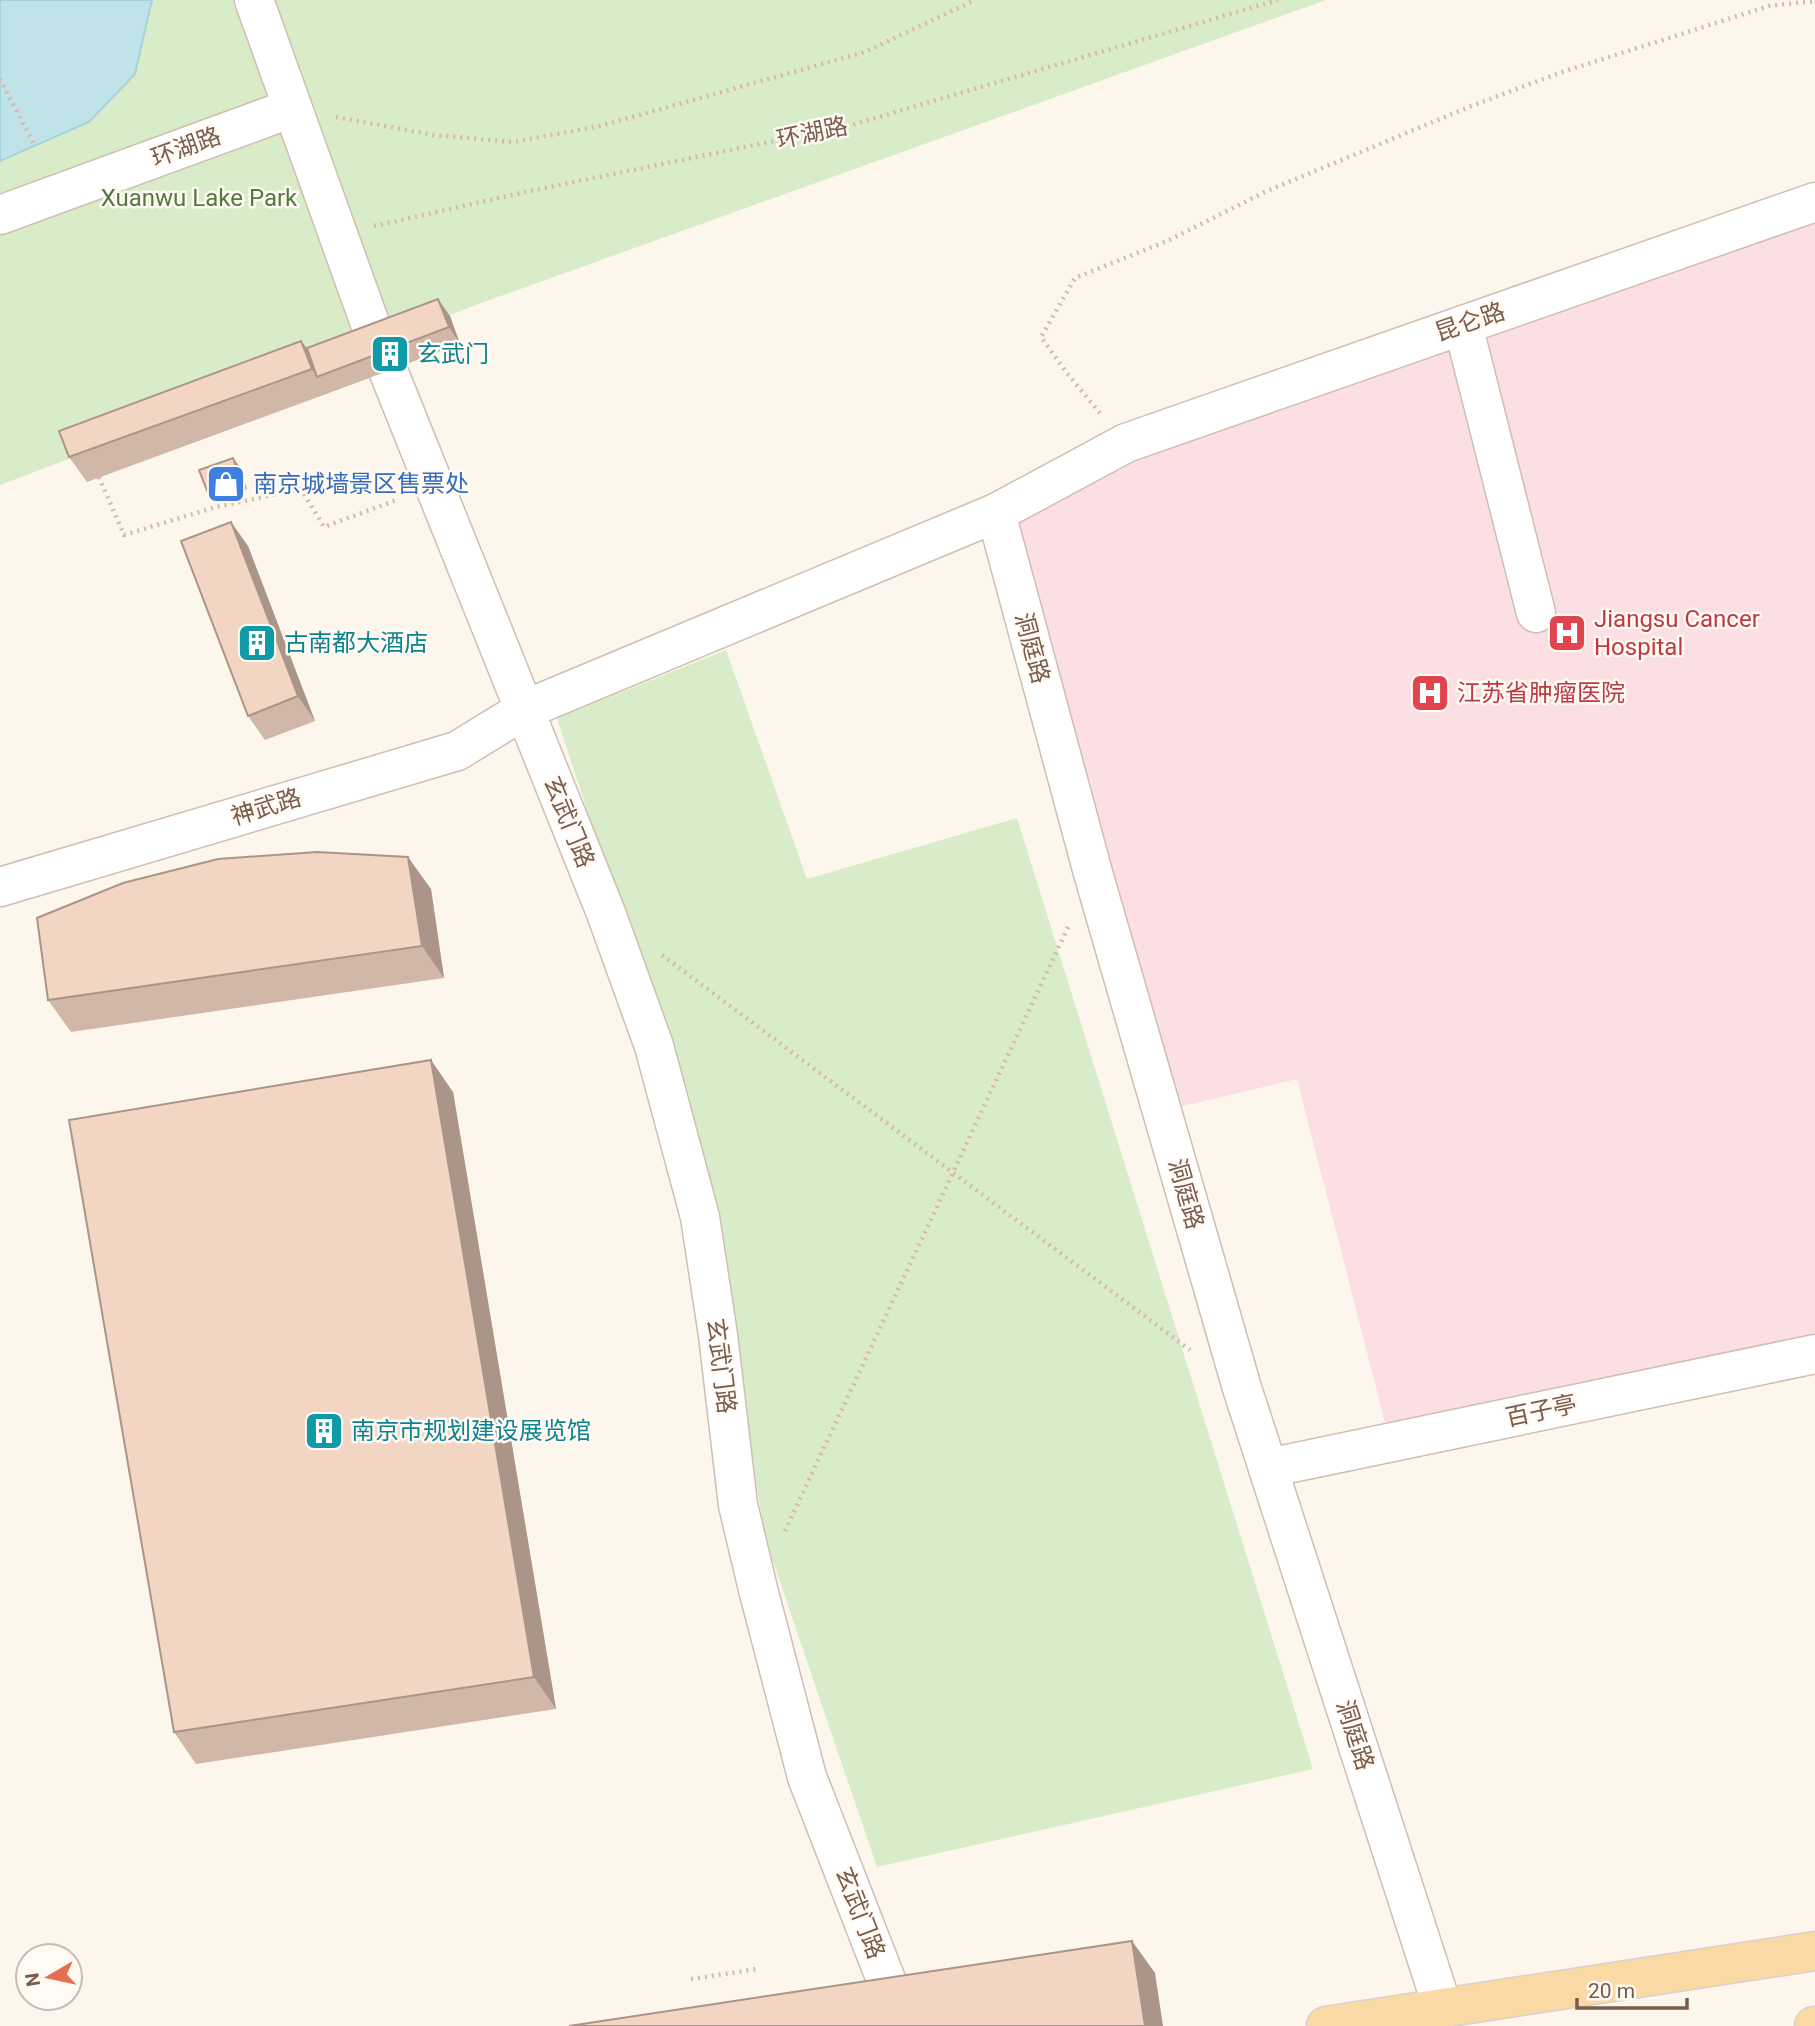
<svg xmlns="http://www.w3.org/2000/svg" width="1815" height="2026" font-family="Roboto,'Noto Sans SC',sans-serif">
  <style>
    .medical { fill: #fbdfe3 }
    .green { fill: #d8ecc9 }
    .water { fill: #bfe3e8; stroke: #a5d3da; stroke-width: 2 }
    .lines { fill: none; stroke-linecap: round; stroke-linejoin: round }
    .minor-casing { stroke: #d1beb0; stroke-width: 41 }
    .major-casing { stroke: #dad1cd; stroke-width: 41 }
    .path { stroke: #d9b8a5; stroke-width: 4.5; stroke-dasharray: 2 5; stroke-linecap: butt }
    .minor { stroke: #fff; stroke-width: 38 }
    .major { stroke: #fbd9a5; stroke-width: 38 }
    .wall { fill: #d1b7a8 }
    .shaded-wall { fill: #aa9588 }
    .building { fill: #f3d5c3; stroke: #aa9588; stroke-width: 2 }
    .labels { text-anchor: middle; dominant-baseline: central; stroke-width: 5; stroke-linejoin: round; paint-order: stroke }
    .street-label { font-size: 24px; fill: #7a5c4d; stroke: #fffaf3 }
    .park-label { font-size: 24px; fill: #537a41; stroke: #fffaf3 }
    .culture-label { font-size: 24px; fill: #0d838f; stroke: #fffaf3; text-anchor: start }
    .shop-label { font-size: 24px; fill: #366cbe; stroke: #fffaf3; text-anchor: start }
    .health-label { font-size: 24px; fill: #be3a42; stroke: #fffaf3; text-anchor: start }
  </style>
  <rect width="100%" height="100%" fill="#fdf6ec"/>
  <!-- medical -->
  <path class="medical" d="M1815,202V1354L1390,1442L1297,1079L1162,1111L996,513Z"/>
  <!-- green -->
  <g class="green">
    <path d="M0,0H1326L484,302L0,485Z"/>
    <path d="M726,650L807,879L1017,818L1313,1769L877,1867L764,1535L716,1207L557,718Z"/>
  </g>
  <!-- water -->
  <path class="water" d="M0,0H152L135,74L89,122L0,161Z"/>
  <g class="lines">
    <!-- minor casing -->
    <g class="minor-casing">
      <g id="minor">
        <path d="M254,0L377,343L606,913L654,1046L700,1217L718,1335L738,1505L758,1589L807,1777L904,2026"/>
        <path d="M0,215L292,108"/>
        <path d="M1463,325L1536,613"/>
        <path d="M0,887L457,751L524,710L996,513"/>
        <path d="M1268,1468L1815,1354"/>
        <path d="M1443,2009L1242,1388L1093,873L996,513L1126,443L1815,202"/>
      </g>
    </g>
    <!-- major casing -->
    <g class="major-casing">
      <g id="major">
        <path d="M1326,2026L1815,1951"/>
        <path d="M1814,2026H1815"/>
      </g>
    </g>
    <!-- path -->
    <g class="path">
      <path d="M0,79L35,146"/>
      <path d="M336,117L434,135L513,142L600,126L865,52L975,0"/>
      <path d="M374,226L530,191L848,126L1278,0"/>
      <path d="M1100,413L1066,372L1041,337L1075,278L1167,241L1267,191L1469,107L1559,73L1769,6L1815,1"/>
      <path d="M99,477L124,535L216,507L301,489L324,527L399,499"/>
      <path d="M662,955L1190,1350"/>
      <path d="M785,1531L1068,927"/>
      <path d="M691,1979L757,1969"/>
    </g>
    <!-- minor -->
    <use href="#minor" class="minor"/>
    <!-- major -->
    <use href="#major" class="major"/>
  </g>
  <!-- wall -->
  <g class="wall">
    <path d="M450,316L460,344L329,393L87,482L69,457L301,341L307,348Z"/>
    <path d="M233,458L239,466L247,489L214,501L208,493Z"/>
    <path d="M248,546L315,721L265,740L248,716Z"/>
    <path d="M431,889L444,978L71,1032L48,1000Z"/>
    <path d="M453,1092L556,1709L196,1764L174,1732Z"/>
  </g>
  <!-- shaded-wall -->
  <g class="shaded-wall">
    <path d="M438,299L450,316L460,344L449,327Z"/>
    <path d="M301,341L319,365L317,377L312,369Z"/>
    <path d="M233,458L239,466L247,489L241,480Z"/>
    <path d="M231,522L248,546L315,721L298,696Z"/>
    <path d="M408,857L431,889L444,978L422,946Z"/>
    <path d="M431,1060L453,1092L556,1709L534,1677Z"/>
    <path d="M1132,1941L1155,1973L1163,2026H1145Z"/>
  </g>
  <!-- building -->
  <g class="building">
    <path d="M438,299L449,327L317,377L307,348Z"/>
    <path d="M301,341L312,369L69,457L59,431Z"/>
    <path d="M233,458L241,480L208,493L199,470Z"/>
    <path d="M231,522L298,696L248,716L181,541Z"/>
    <path d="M317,852L408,857L422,946L48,1000L37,918L123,883L218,859Z"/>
    <path d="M431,1060L534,1677L174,1732L69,1120Z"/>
    <path d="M1132,1941L1145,2026H569Z"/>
  </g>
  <!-- icons -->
  <defs>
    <g id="building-square" transform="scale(2.0125)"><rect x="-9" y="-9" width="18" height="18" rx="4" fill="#0f9aa8" stroke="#fffaf3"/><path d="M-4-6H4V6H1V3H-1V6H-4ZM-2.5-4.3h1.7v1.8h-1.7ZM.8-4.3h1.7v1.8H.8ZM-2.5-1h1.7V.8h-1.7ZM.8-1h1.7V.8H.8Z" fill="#fff"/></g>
    <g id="shop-square" transform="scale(2.0125)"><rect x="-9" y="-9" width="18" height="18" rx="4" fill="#3f7fe0" stroke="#fffaf3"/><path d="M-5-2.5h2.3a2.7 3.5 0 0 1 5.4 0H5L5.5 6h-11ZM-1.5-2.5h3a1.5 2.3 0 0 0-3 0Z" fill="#fff"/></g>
    <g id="hospital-square" transform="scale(2.0125)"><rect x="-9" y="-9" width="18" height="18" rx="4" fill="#e0444e" stroke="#fffaf3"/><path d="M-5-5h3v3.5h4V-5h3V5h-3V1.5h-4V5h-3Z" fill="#fff"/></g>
  </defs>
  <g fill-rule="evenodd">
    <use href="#building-square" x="390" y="354"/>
    <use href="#shop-square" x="226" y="484"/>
    <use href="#hospital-square" x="1567" y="633"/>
    <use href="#building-square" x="257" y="643"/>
    <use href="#hospital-square" x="1430" y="693"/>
    <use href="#building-square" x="324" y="1431"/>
  </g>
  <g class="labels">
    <!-- street labels -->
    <g class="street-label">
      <text transform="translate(812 133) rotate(-12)">环湖路</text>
      <text transform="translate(186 147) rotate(-20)">环湖路</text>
      <text transform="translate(1470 322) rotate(-19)">昆仑路</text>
      <text transform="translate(1032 648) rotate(75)">洞庭路</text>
      <text transform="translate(266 807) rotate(-17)">神武路</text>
      <text transform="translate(569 822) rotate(68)">玄武门路</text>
      <text transform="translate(1186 1194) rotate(74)">洞庭路</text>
      <text transform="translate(721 1366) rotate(83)">玄武门路</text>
      <text transform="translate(1541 1411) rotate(-12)">百子亭</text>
      <text transform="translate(1355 1735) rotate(72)">洞庭路</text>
      <text transform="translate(860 1913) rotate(69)">玄武门路</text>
    </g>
    <!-- park labels -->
    <g class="park-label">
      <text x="199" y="198">Xuanwu Lake Park</text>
    </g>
    <!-- culture labels -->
    <g class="culture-label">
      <text x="417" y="354">玄武门</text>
      <text x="284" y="643">古南都大酒店</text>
      <text x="351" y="1431">南京市规划建设展览馆</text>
    </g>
    <!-- shop labels -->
    <g class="shop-label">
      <text x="253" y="484">南京城墙景区售票处</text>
    </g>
    <!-- health labels -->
    <g class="health-label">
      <text x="1594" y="619">Jiangsu Cancer<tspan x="1594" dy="28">Hospital</tspan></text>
      <text x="1457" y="693">江苏省肿瘤医院</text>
    </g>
  </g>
  <!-- north arrow -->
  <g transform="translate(49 1977) rotate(261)"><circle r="33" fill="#fffaf3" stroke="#cabbb1" stroke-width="2"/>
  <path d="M0-5L12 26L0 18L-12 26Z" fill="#e76f51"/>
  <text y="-10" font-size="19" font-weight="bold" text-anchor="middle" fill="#7a5c4d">N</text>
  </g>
  <!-- scale -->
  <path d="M1577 1998v10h110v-10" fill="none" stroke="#7a5c4d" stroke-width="3.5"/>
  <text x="1588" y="1998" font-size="21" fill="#7a5c4d" stroke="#fffaf3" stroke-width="5" paint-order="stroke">20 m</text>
</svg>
